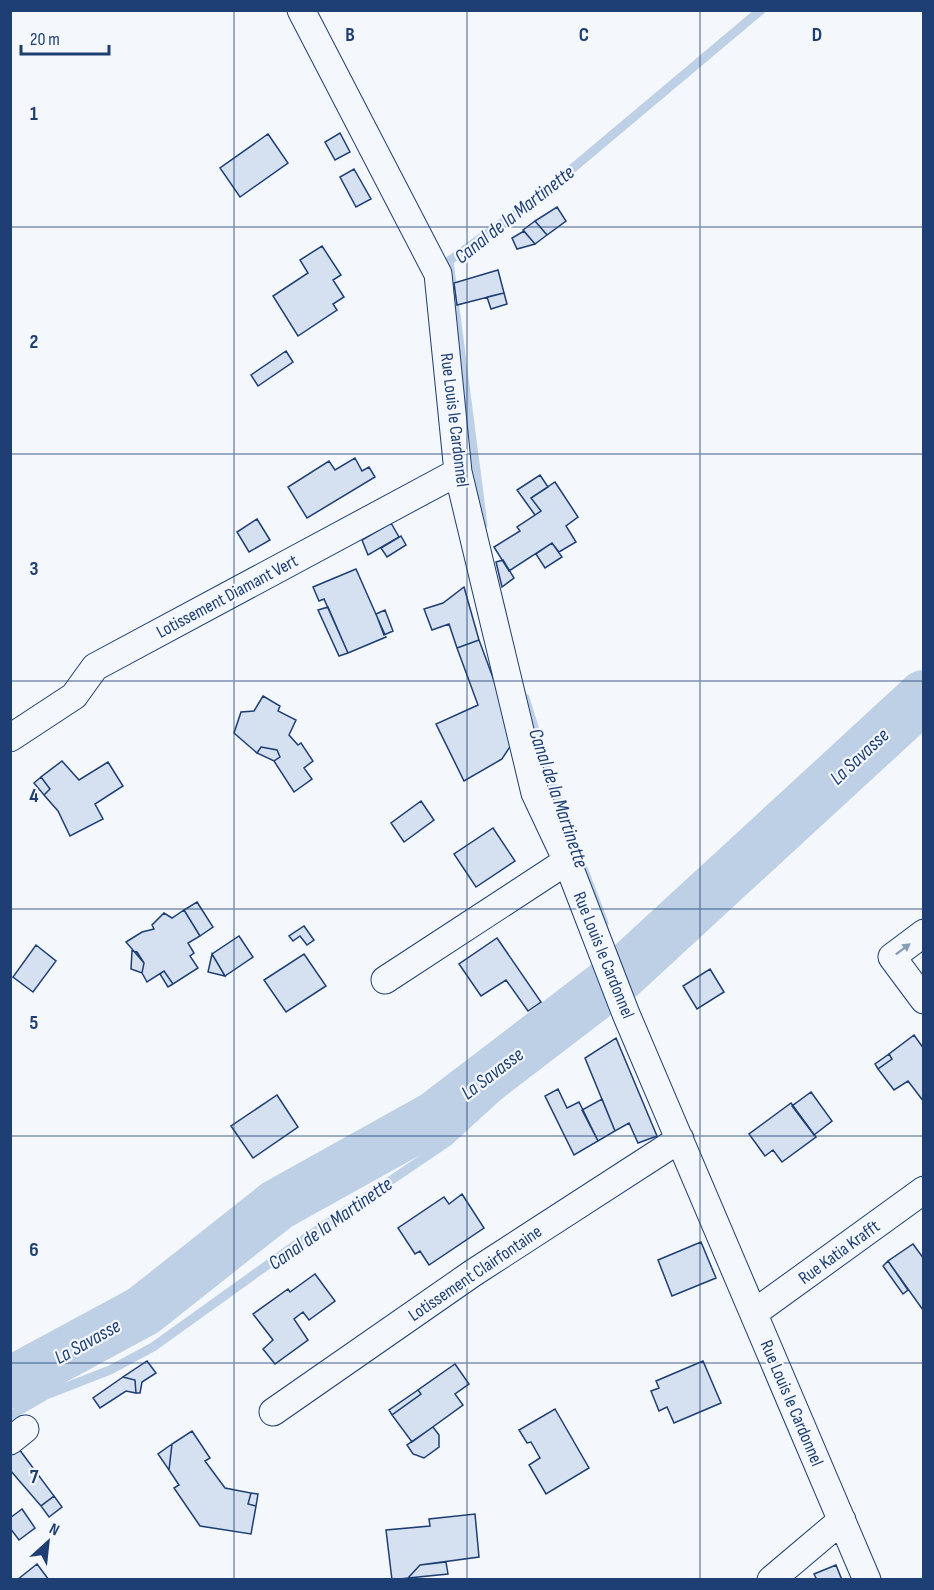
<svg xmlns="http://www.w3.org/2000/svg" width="934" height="1590" font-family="'Sofia Sans Condensed',sans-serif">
  <rect width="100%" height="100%" fill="#f4f7fb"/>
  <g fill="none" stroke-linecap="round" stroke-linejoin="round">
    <!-- stream -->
    <path stroke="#bed0e5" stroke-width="9" d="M483 525 449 261 542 194 761 10
      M525 698 554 792 604 923
      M10 1416 46 1395 110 1370 153 1347 291 1248 449 1141 613 991"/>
    <!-- river -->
    <path stroke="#bed0e5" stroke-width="52" d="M10 1383 143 1311 277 1205 435 1117 622 974 924 696"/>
  </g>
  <!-- building -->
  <path fill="#d5e0f0" stroke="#1d3f73" stroke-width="1.5" d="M340 133 350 152 335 160 325 142Z
    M268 134 288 163 240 197 220 168Z
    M354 169 371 199 356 207 340 177Z
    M557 207 566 221 547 235 535 221Z
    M535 221 547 235 535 244 523 230Z
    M524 231 535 244 517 249 512 238Z
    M322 246 341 275 333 280 344 297 333 304 337 310 298 336 273 296 308 273 300 260Z
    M498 270 504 293 457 305 454 283Z
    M504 293 507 304 491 309 487 297Z
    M286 351 293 362 258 386 251 375Z
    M355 458 362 471 369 467 375 477 307 518 288 487 329 461 335 470Z
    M540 475 548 487 531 498 541 511 535 515 517 490Z
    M555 482 578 517 566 526 576 542 559 552 552 543 509 571 494 547 520 531 517 527 541 511 531 498Z
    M257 519 270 540 249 552 237 532Z
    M391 523 399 537 368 555 362 540Z
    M401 536 406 545 387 557 381 548Z
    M552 543 562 557 545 568 536 554Z
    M503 560 514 578 502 587 496 562Z
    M356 569 386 637 348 653 324 599 319 601 313 587Z
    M464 587 479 640 457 648 449 624 432 630 424 609 443 603Z
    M328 607 348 653 339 656 318 610Z
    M385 610 393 631 384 635 376 614Z
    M479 640 499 694 511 745 502 759 464 781 436 724 478 705 457 648Z
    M263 696 280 706 278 711 296 720 289 735 298 745 301 743 313 761 304 768 312 779 294 792 274 761 280 757 277 750 261 747 257 753 234 733 241 712 254 711Z
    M261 747 277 750 280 757 274 761 257 753Z
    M62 761 79 780 108 762 123 786 95 804 103 819 70 836 58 811 44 795 50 789 41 777Z
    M41 777 50 789 44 795 34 783Z
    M421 801 434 820 404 842 391 823Z
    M493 828 515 861 476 887 454 854Z
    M197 902 213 927 200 936 184 910Z
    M184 910 200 936 188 943 194 953 190 956 198 968 173 984 164 971 147 982 142 973 144 963 126 942 142 932 154 929 152 925 164 913 172 918Z
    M304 926 314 940 307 945 300 936 293 941 289 936Z
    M239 936 253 957 225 976 212 954Z
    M497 938 541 1002 528 1011 506 980 481 996 459 964Z
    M36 945 56 961 33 992 13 977Z
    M132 951 137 952 144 963 142 973 131 969Z
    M212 954 225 976 208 972Z
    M304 954 326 986 286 1012 264 980Z
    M710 969 724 992 697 1009 683 986Z
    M164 971 173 984 168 987 160 974Z
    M914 1035 924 1049V1102L908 1081 894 1090 878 1069 892 1059 889 1054Z
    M616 1038 657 1136 638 1143 629 1123 615 1131 585 1058Z
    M889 1054 892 1059 878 1069 875 1064Z
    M558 1089 567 1108 579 1102 598 1141 574 1155 545 1096Z
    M811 1092 832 1121 814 1135 792 1106Z
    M277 1095 298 1127 253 1158 231 1126Z
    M602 1099 615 1131 598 1141 582 1110Z
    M791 1103 816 1137 782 1162 773 1150 765 1156 749 1134Z
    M462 1194 484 1228 429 1265 420 1251 415 1254 398 1228 444 1197 449 1204Z
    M701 1242 716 1278 672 1296 658 1260Z
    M913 1244 924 1259 923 1310 888 1261Z
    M888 1261 908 1290 903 1294 883 1266Z
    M315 1274 335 1301 309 1320 303 1312 294 1319 308 1340 275 1364 263 1349 273 1340 253 1314 288 1289 290 1292Z
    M147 1361 156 1373 142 1382 140 1393H136L135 1380 123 1377Z
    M703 1361 721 1403 674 1423 667 1407 659 1411 651 1391 659 1388 656 1381Z
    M455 1364 469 1384 455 1394 463 1405 412 1442 392 1415 421 1394 418 1390Z
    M123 1377 135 1380 136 1393 126 1391 100 1408 93 1398Z
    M418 1390 421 1394 392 1415 389 1410Z
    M555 1409 589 1468 546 1494 529 1465 540 1458 531 1442 527 1443 519 1430Z
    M433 1427 439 1435V1447L424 1458 413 1454 407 1445Z
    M192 1431 210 1458 205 1461 225 1488 251 1493 248 1504 256 1506 251 1534 200 1526 174 1488 179 1485 169 1470 172 1444Z
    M172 1444 169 1470 158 1454Z
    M19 1449 54 1496 41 1506 10 1470V1455Z
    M251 1493 258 1494 256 1506 248 1504Z
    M54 1496 62 1507 49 1517 41 1506Z
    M22 1509 35 1528 19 1540 10 1528V1518Z
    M475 1514 479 1557 420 1565 408 1578 392 1580 386 1530 430 1526 429 1519Z
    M446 1562 448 1574 408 1578 420 1565Z
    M37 1564 49 1580H17Z
    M836 1565 842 1580H817L814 1574Z"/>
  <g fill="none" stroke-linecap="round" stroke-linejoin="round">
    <defs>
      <path id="minor" d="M301 10 438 274 458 472 535 793 567 861 626 1014 867 1580
        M10 738 74 696 95 667 458 472
        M924 933 892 957 924 1000
        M385 980 567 861
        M754 1313 924 1190
        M273 1412 473 1273 680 1139
        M10 1441 25 1429
        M771 1580 842 1520"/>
    </defs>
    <!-- minor casing -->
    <use href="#minor" stroke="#1d3f73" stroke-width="29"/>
    <!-- minor -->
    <use href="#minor" stroke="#f4f7fb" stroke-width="27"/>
  </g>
  <!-- one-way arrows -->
  <defs><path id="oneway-solid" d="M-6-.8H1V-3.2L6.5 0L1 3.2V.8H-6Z" transform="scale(1.5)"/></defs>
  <use fill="#889bb7" href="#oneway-solid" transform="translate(903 949) rotate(-37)"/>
  <!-- grid -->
  <path fill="none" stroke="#1d3f73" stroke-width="1.5" stroke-opacity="0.55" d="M234 10V1580M467 10V1580M700 10V1580M10 227H924M10 454H924M10 681H924M10 909H924M10 1136H924M10 1363H924"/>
  <g text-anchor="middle" stroke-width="4.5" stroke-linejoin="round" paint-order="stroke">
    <!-- street labels -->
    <g font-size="18" fill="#1d3f73" stroke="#f4f7fb">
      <text transform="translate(455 420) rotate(83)" y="6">Rue Louis le Cardonnel</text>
      <text transform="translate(227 596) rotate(-28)" y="6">Lotissement Diamant Vert</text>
      <text transform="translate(604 955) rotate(68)" y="6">Rue Louis le Cardonnel</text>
      <text transform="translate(839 1252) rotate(-36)" y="6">Rue Katia Krafft</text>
      <text transform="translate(475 1273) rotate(-34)" y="6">Lotissement Clairfontaine</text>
      <text transform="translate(792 1403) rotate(67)" y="6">Rue Louis le Cardonnel</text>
    </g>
    <!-- water labels -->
    <g font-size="20" font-style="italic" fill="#1d3f73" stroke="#f4f7fb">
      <text transform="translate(514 214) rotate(-38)" y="7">Canal de la Martinette</text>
      <text transform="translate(859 756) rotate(-43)" y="7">La Savasse</text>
      <text transform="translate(559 798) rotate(71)" y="7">Canal de la Martinette</text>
      <text transform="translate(492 1073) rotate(-37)" y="7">La Savasse</text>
      <text transform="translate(330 1223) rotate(-35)" y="7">Canal de la Martinette</text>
      <text transform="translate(87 1341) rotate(-29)" y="7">La Savasse</text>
    </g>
  </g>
  <g font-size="20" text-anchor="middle" font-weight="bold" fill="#1d3f73" stroke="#f4f7fb" stroke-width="4.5" stroke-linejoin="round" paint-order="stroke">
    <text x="350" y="41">B</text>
    <text x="584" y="41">C</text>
    <text x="817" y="41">D</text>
    <text x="34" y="120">1</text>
    <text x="34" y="348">2</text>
    <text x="34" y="575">3</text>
    <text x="34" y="802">4</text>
    <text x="34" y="1029">5</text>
    <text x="34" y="1256">6</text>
    <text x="34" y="1483">7</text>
  </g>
  <!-- border -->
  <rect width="934" height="1590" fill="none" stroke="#1d3f73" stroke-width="24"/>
  <!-- north arrow -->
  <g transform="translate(48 1542) rotate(27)" stroke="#f4f7fb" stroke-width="4.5" paint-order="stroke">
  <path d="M0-4.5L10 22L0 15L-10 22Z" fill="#1d3f73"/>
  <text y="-9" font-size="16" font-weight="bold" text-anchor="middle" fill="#1d3f73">N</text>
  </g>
  <!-- scale -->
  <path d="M21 45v9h88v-9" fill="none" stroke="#1d3f73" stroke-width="3"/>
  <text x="30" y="45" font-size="18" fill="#1d3f73" stroke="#f4f7fb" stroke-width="4.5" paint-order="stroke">20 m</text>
</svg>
